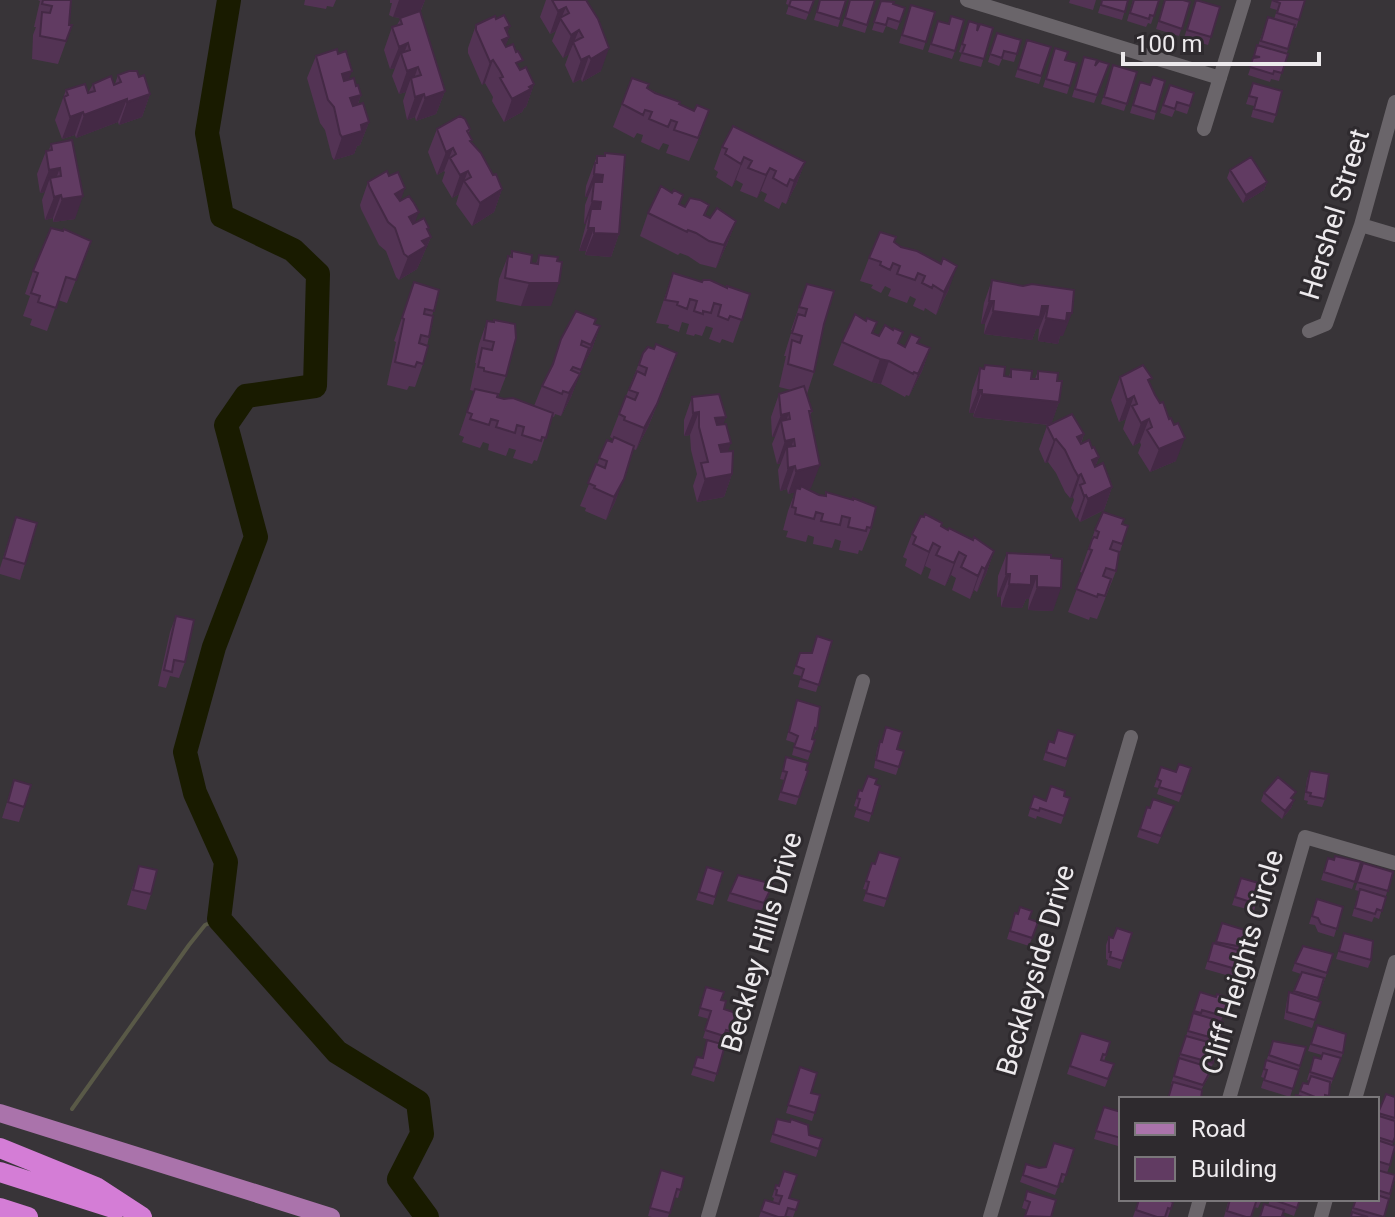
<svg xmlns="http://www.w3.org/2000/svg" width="1395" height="1217" font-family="Roboto,sans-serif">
  <rect width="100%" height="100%" fill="#383438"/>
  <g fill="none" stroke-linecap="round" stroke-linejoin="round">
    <!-- stream -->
    <path stroke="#595947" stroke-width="4" d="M72 1109 189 945 205 925 219 919"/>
    <!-- river -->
    <path stroke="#191b00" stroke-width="24" d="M229 0 207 133 222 216 293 250 318 274 315 386 246 396 226 425 256 537 214 647 185 752 195 793 226 862 219 919 337 1052 418 1102 422 1134 399 1179 427 1217"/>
    <!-- minor -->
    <path stroke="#6a656a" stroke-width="14" d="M967 0 1220 78
      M1204 129 1244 0
      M1361 225 1395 235
      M1309 331 1326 324 1361 225 1395 102
      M1229 1099 1305 837 1395 863
      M1355 1099 1395 962
      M708 1217 863 681
      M990 1217 1131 737
      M1195 1217 1200 1199
      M1321 1217 1326 1199"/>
    <!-- major -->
    <path stroke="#aa73ab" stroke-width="18" d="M0 1113 331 1217"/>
    <!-- highway -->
    <path stroke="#d47dd6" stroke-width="20" d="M0 1148 96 1187 142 1217
      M0 1172 116 1209
      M0 1208 28 1217"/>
  </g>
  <!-- wall -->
  <path fill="#533354" d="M38 0H71L69 25H72L58 64 32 59 33 35 36 27H34L40 1Z
    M305 0H336L333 7 327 6 326 9 304 5Z
    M390 0H425L420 13 445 91 436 114 416 121 415 117 407 120 403 101 406 92 399 94 392 76 395 68 390 69 384 50 392 27 397 25 401 18 393 17 389 15 392 3H390Z
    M546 0H586L601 71 582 82 581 79 573 83 565 65 569 54 563 58 552 41 556 31 550 34 540 17Z
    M787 0H814L806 20 786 14 789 5 786 4Z
    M820 0H846L838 27 814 20Z
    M850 0H875L865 33 842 26Z
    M1070 0H1096L1093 10 1069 3Z
    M1102 0H1128L1122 20 1098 13Z
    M1133 0H1159L1151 24 1148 23 1146 27 1127 21Z
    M1165 0 1190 2 1179 36 1156 29Z
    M1196 0 1220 7 1208 45 1184 38Z
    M1272 0H1305L1296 28H1294L1279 81 1271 79 1270 82 1248 75 1268 17 1274 19 1277 10 1270 8Z
    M881 1 905 8 897 30 886 26 883 33 872 30Z
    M911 5 935 12 923 50 899 43Z
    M951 16 955 51 952 59 928 52 938 21 948 24Z
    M496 19 510 26 507 33 509 37 505 46 519 70 534 84 526 107 524 108 522 112 504 122 492 101 493 97 485 83 482 85 468 53V48L476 25Z
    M969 21 977 31 993 28 981 67 959 61 962 53 959 52Z
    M997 33 1021 40 1014 62 1002 59 999 66 988 62Z
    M1027 40 1051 47 1039 84 1015 77Z
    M1055 48 1065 60 1077 63 1067 94 1043 87Z
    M316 56 356 86 361 95 358 104 369 122 360 145 357 146 354 154 334 160 332 157 325 130 320 123 307 78Z
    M1084 57 1095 66 1109 64 1094 103 1072 97Z
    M1113 65 1137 72 1124 111 1101 104Z
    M118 75 139 77 150 94 142 117 119 125 118 122 76 138 75 135 62 139 55 120 66 90 88 93 93 84H115Z
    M1253 83 1276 115 1273 123 1251 117 1254 106 1246 104Z
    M1150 85 1156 112 1154 120 1130 113 1137 90Z
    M1170 85 1194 93 1187 114 1175 110 1172 117 1160 113Z
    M647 88 679 104 701 133 689 161 666 153 669 145 663 143 659 150 641 142 643 135 637 133 634 138 613 127 622 104Z
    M437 129H470L469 133 471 142 502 189 494 212 472 226 456 204 459 194 452 198 442 181 445 172 444 171 437 175 428 152Z
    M51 144 75 219 53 222V218L45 220 42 200 45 192 40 193 37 174 46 151 49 150Z
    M722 147 805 162 796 185 786 204 782 202 779 209 764 201 767 194 761 191 757 198 740 191 743 184 736 180 732 187 716 177 718 172 714 169Z
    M605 153 619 234 611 257 585 255 586 251H579L586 224H584L585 205 588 197H585L586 186 597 156H604Z
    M1230 170 1267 182 1264 190 1243 203 1227 178Z
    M368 182 401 200 414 223 428 231 431 237 417 269 399 280 396 277 386 251 379 245 361 209 360 205Z
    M680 205 685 207 709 205 705 216 710 218 736 221 727 244 716 268 700 264 688 256 680 253 678 255 640 236 648 213Z
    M91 241 67 303 58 300 47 331 30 325 32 319 23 316 30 296 25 294 33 271Z
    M894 242 949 289 936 315 925 308 924 311 913 306 916 299 910 296 907 303 888 296 891 289 885 286 881 293 871 288 873 285 860 281 869 258Z
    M512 251 531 263 536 264 539 255 551 306H521L496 301 499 279 508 256H510Z
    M673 273 702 282 750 294 733 343 722 339 720 343 709 339 713 328 706 326 702 336 695 334 694 336 686 334 689 324 682 322 679 332 668 328 669 325 656 323Z
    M992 280 1023 286 1032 284 1063 336H1060L1058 344 1038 341 1039 329H1036L1032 340 984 334 985 324H981L984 303Z
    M414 282 439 290 432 316 429 337 423 364 415 387 409 386 407 390 387 385 396 342 394 341Z
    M807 284 824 324 814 372 807 394 812 411 810 416 811 488 807 489 871 528 862 551 859 550 858 554 839 550 841 541 835 539 832 548 813 544 814 537 808 535 806 542 786 537 788 531 783 530 788 511 795 492 788 494 787 489 780 491 778 470 781 463 777 464 772 444 775 437H772L771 417 779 394 791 390 779 387 786 356H784L792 330H791Z
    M487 321 506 376 498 397 534 406 542 386 550 371 561 339 594 324 600 326 592 349 582 367 571 397 561 416 555 414 554 417 552 416 537 461 534 460 532 464 513 458 516 450 509 448 506 456 488 450 489 444 483 442 480 448 462 442 464 437 459 435 474 391 470 390 476 363H475L479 344Z
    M866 321 877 322 873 333 905 347 918 343 930 348 922 371 909 396 906 395 905 397 881 384 872 382 833 365 842 342Z
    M654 349 669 376 648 427 636 450 633 449 615 502 606 520 585 511 586 508 580 506 607 440 612 442 613 439 610 437 643 353Z
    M985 365 1004 376 1009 377 1011 369 1031 379H1035L1038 371 1057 381 1059 402 1051 424 1084 434 1081 444 1092 448 1099 457 1095 467 1112 487 1104 510 1080 522 1078 518H1076L1071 508 1074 500 1073 497 1070 498 1065 492 1056 473 1048 462 1045 463 1039 449 1047 426 1049 425 973 417 974 413H969L972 391 980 368H984Z
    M1120 377 1150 384 1176 461 1150 472 1138 453 1141 445 1140 442 1133 446 1123 429 1126 419 1119 422 1111 400Z
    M692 397 723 424 732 474 724 497 697 502 693 486 697 474 691 450 690 435 684 436V420Z
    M16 517 25 564 20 580 0 574V568Z
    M1122 524 1128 526 1119 555 1116 571 1097 619 1090 617 1089 620 1068 612 1083 573 1080 572 1095 530Z
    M941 526 994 551 986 574 977 592 974 590 970 599 952 590 956 578 951 575 945 586 928 578 931 569 925 566 921 575 905 566 907 559 903 557 912 534Z
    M1007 553 1051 555 1053 611 1028 610 1029 599H1026L1022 608 1001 607V597H997L998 576Z
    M176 616 185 662 179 678 170 676 166 688 158 686 170 632Z
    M832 641 816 692 798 687 801 676 793 674 800 653H812Z
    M797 700 817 729 812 739 815 740 808 760 792 755 795 743 786 740Z
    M1075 735 1065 767 1043 760 1049 741 1054 742Z
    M880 741 904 751 896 775 874 768 877 749Z
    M786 757 808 771 796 805 778 800 784 780 780 779Z
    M1161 767 1182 794 1179 802 1157 794 1159 788 1154 787Z
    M1310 771 1325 799 1322 807 1307 804 1308 801 1304 800 1307 779Z
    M14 780 24 807 19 822 2 818Z
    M875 784 880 786 869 822 854 817 857 807 854 806 859 790 862 791Z
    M1264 793 1294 800 1291 808 1282 819 1261 801Z
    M1034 796 1046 801 1064 796 1070 798 1061 824 1037 816 1036 819 1028 816Z
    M1174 806 1158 844 1137 837 1147 807Z
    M900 858 884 907 863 901 867 890 863 889 872 863 875 864Z
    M1328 858 1361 862 1352 889 1321 880Z
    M1363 863 1393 872 1379 919 1374 917 1372 922 1352 916 1359 891 1355 890Z
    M139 866 151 894 146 910 127 905Z
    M707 867 723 872 713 905 696 900Z
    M1241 878 1262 884 1254 911 1232 905Z
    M770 892 761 911 727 901 730 893Z
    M1317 899 1343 907 1334 937 1318 932 1315 925 1309 924Z
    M1015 913 1038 922 1029 946 1007 939Z
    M1222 923 1248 931 1241 951 1245 952 1233 977 1205 969 1213 943 1215 944Z
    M1132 933 1120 969 1107 965 1108 960 1106 959V945L1109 937 1113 938Z
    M1344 933 1371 960 1368 968 1336 959Z
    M1295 963 1327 973 1317 1001 1321 1002 1312 1028 1284 1019 1287 1000 1289 992 1293 993 1301 974 1292 971Z
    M706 987 721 1000 724 1009 736 1013 727 1039 724 1038 721 1044 703 1038 709 1019 698 1016Z
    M1200 992 1216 997 1229 998 1221 1021 1220 1040 1217 1047H1215L1213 1063 1209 1076 1201 1090 1171 1084Z
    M1317 1025 1343 1053 1330 1087 1328 1099H1294L1298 1096 1303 1083 1308 1084 1310 1081 1307 1080 1314 1057 1320 1059 1322 1055 1308 1051Z
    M1081 1033 1106 1055 1104 1061 1114 1064 1105 1087 1067 1074Z
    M707 1040 725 1045 714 1082 691 1075 697 1057 702 1058Z
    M1273 1041 1306 1047 1290 1097 1261 1088 1264 1078 1261 1077Z
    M800 1067 811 1093 820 1095 812 1121 786 1113Z
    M1386 1094 1395 1097V1137L1392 1145 1395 1149 1387 1173 1377 1170V1116Z
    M1104 1107 1121 1112V1140L1118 1146 1094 1139Z
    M777 1119 809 1135 822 1139 816 1157 770 1142Z
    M1074 1149 1063 1183 1060 1182 1055 1195 1020 1182 1026 1164 1039 1168 1046 1167Z
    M661 1170 684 1177 678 1198 674 1197 668 1217H652L648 1216Z
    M1377 1170 1395 1178 1384 1217H1350L1355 1199H1377Z
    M776 1185 789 1198 799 1201 793 1217 786 1216 785 1217H759L765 1200 773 1202 774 1198 772 1197Z
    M1027 1191 1051 1217H1024L1027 1210 1022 1208Z
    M1139 1199 1173 1202 1168 1217H1133Z
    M1229 1199H1262L1258 1208 1254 1207 1251 1217H1224Z
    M1270 1199H1300L1294 1216 1283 1212 1260 1217 1268 1206Z"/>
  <!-- shaded-wall -->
  <path fill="#442945" d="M399 0H425L417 19 393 17Z
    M566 7 556 31 550 34 558 11Z
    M510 26 505 39 509 37 500 60 494 63 505 28Z
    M579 30 569 54 563 58 571 35Z
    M408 43 402 58 401 53 395 68 390 69 399 47Z
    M609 48 601 71 582 82 591 59Z
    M589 56 581 79 573 83 581 60Z
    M493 60 485 83 482 85 490 62Z
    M418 67 412 84 411 78 406 92 399 94 407 71Z
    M352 71 344 93 342 74Z
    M534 84 526 107 524 108 522 112 504 122 512 99Z
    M445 91 436 114 416 121 425 98Z
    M150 94 142 117 119 125 127 102Z
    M424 94 415 117 407 120 415 97Z
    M361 95 353 118 350 98Z
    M127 99 118 122 76 138 84 115Z
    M83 112 75 135 62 139 70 117Z
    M369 122 360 145 357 146 354 154 334 160 342 137 361 125Z
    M453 148 444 171 437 175 446 152Z
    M744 157 736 180 732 187 741 164Z
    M805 162 796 185 786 204 794 181Z
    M60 168 52 189 50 178 45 192 40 193 49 170Z
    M770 168 761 191 757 198 766 175Z
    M468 171 459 194 452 198 460 175Z
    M594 174 603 175 594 198V182L588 197H585Z
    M1267 182 1264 190 1243 203 1246 195Z
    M405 188 397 211 395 194Z
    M502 189 494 212 472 226 480 203Z
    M61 195 53 218 45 220 54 197Z
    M83 196 75 219 53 222 62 199Z
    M592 201 601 202 593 225 591 209 586 224H584Z
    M419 212 410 235 409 217Z
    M736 221 727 244 716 268 724 245Z
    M429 228 424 240 431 237 417 269 399 280 408 257Z
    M588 228H594L586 251H579Z
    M594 233 619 234 611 257 585 255Z
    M957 266 949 289 936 315 944 292Z
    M529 283H559L551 306H521Z
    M989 301H994L985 324H981Z
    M1042 306H1048L1039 329H1036L1032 340 984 334 993 311Z
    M1067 313H1072L1063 336H1060L1058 344 1038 341 1046 318Z
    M600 326 592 349 582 368 591 345Z
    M930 348 922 371 909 396 918 374Z
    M677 353 648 427 636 450 644 428Z
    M880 359 889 361 881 384 872 382Z
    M580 374 571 397 561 416 569 393Z
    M978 390H982L974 413H969Z
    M982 394 1059 402 1051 425 973 417Z
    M1134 396 1126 419 1119 422 1127 400Z
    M699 412 690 435 684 436 693 413Z
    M789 413 783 430 781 421 775 437H772L781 415Z
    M726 417 718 440 715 418Z
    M1149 419 1140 442 1133 446 1141 423Z
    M1084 434 1076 457 1077 437Z
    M1185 438 1176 461 1150 472 1159 449Z
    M794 439 788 457 787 447 781 463 777 464 785 441Z
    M1056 439 1048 462 1045 463 1054 440Z
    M731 443 723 466 719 445Z
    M1099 457 1090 480 1092 460Z
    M820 465 811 488 788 494 796 471Z
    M795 466 787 489 780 491 788 468Z
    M732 474 724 497 697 502 705 479Z
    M1081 474 1073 497 1070 498 1078 476Z
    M624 479 615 502 606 520 614 497Z
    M1112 487 1104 510 1080 522 1088 499Z
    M1086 495 1078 518H1076L1084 496Z
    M933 543 925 566 921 575 929 552Z
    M994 551 986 574 977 592 985 569Z
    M959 552 951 575 945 586 954 563Z
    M982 567 974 590 970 599 978 576Z
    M1006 574H1010L1001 597H997Z
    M1031 576H1037L1029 599H1026L1022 608 1001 607 1009 584Z
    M1037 587 1061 588 1053 611 1028 610Z
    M1294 800 1291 808 1282 819 1285 811Z"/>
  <!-- building -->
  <path fill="#613b62" stroke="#442945" stroke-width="2" d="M43 0H71L69 25H72L66 41 40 36 42 12 50 13 52 6 42 4Z
    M552 0H586L598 19 609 48 591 59 589 56 581 60 573 42 583 37 579 30 571 35 560 18 569 13 566 7 558 11Z
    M791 0H814L809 13 789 6Z
    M820 0H846L840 19 817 12Z
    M850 0H875L867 25 845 18Z
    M1102 0H1128L1125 12 1101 5Z
    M1134 0H1159L1154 16 1150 15 1149 19 1130 13Z
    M1165 0H1183L1190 2 1182 29 1159 21Z
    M1196 0 1220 7 1211 37 1187 30Z
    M1272 0H1305L1299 20 1277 13 1280 3Z
    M881 1 894 2 893 4 905 8 900 22 888 18 886 25 874 22Z
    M911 5 935 12 926 42 902 35Z
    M420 11 445 91 425 98 424 94 415 97 411 78 421 75 418 67 407 71 401 53 410 50 408 43 399 47 392 27 402 24 400 18Z
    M504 15 510 26 505 28 509 37 502 40 506 47 513 44 516 52 518 51 523 60 516 63 520 70 526 67 534 84 529 87 531 89 512 99 500 78 503 77 500 71 493 60 490 62 476 30V25L495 16 496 19Z
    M951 16 964 20 955 51 931 44 938 21 949 24Z
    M1268 17 1295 25 1288 49 1261 41Z
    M969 21 978 24 977 31 980 24 993 28 984 59 962 53 965 45 962 44Z
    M997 33 1021 40 1017 54 1004 51 1002 58 990 54Z
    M1027 40 1051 47 1041 76 1018 69Z
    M1257 45 1288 54 1282 73 1274 71 1273 74 1250 67 1253 58 1260 57 1254 56Z
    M1055 48 1068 52 1065 60 1077 63 1070 86 1046 79Z
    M337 49 338 54 346 51 352 71 342 74 344 81 354 78 356 86 358 85 361 95 350 98 353 106 363 103 369 122 361 125 362 131 342 137 340 134 334 107 328 100 316 56Z
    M1084 57 1097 60 1095 66 1099 61 1109 64 1097 95 1075 89Z
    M1113 65 1137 72 1127 104 1104 97Z
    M129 71H137L139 77 144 75 150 94 127 102V99L84 115 83 112 70 117 64 97 68 95 66 90 85 84 88 93 95 91 93 84 111 76 114 85 121 82 118 75Z
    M1153 77 1165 81 1156 112 1133 105 1140 82 1150 85Z
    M632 78 649 84 647 88 655 93 680 102 679 104 694 111 697 105 709 110 698 138 674 130 677 122 671 120 668 127 649 119 652 112 645 110 643 115 622 104Z
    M1253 83 1282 91 1276 115 1254 109 1257 98 1249 96Z
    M1170 85 1194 93 1190 106 1177 102 1175 109 1163 105Z
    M460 116 465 119 470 129 467 131 472 140 470 141 481 153 493 175 496 174 502 189 480 203 464 181 471 177 468 171 460 175 450 158 456 154 453 148 446 152 437 129Z
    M733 126 805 162 794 181 790 179 787 186 773 178 776 171 770 168 766 175 748 168 752 161 744 157 741 164 725 154 727 149 722 147Z
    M72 140 83 196 62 199 61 195 54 197 50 178 61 176 60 168 49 170 46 151 52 150 51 144Z
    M605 153 625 155 619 234 594 233V228H588L591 209H600L601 202 592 201 594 182H602L603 175 594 174 595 163H597V156H605Z
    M1251 157 1267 182 1246 195 1230 170Z
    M387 171 389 176 398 172 405 188 395 194 400 201 409 196 414 203 419 212 409 217 413 224 424 218 429 228 427 229 431 237 422 241 426 246 408 257 404 254 395 228 388 222 369 186 368 182Z
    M661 186 672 193 674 190 683 195 679 204 685 207 690 198 700 200 709 205 704 215 710 218 717 208 736 221 724 245 709 241 696 233 688 230 687 232 648 213Z
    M51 228 63 231 64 229 91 241 76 280 66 277 56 308 38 302 40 296 31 293 38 273 33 271Z
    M880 232 896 237 894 242 901 247 917 251 941 264 943 258 957 266 944 292 933 285 932 288 922 283 925 276 918 273 915 280 897 274 900 266 893 263 890 270 880 265 881 262 869 258Z
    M512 251 532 255 531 263 538 264 539 255 558 257 557 261 562 262 559 283H529L505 278 508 256 512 257Z
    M673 273 702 282 703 280H710L727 288V286L750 294 742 320 730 316 728 320 718 316 721 305 714 303 711 313 703 311V314L694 311 697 301 690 299 687 309 677 305 678 302 665 300Z
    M992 280 1023 286 1032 284 1074 290 1072 313H1067L1066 321 1046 318 1048 306H1042L1040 317 993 311 994 301H989Z
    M414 282 439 290 434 311 425 309 424 314 433 316 429 337 421 335 419 343 428 346 423 364 417 362 415 367 395 362 404 319 402 318Z
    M807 284 834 291 824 324 814 372 788 364 792 340 800 343 802 336 792 333 798 314 805 316 807 309 799 307Z
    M576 311 596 319 594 324 600 326 591 345 582 341 581 345 589 348 581 370 573 367 571 370 580 374 569 393 563 391 562 394 542 386 553 364 561 339Z
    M855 314 866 321 867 318 877 322 872 333 879 336 885 325 893 330 894 328 903 332 898 343 905 347 911 334 920 338 917 343 930 348 918 374 914 372 913 374 889 361 880 359 842 342Z
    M494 320 515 324 516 338 506 376 484 371V368L478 367 482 348 492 350 494 342 484 340 487 321 494 322Z
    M656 344 677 353 657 404 644 428 624 420 625 417 619 414 626 396 635 400 638 393 629 390 637 371 645 375 647 368 639 365 643 353 648 347 654 349Z
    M985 365 1005 367 1004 376 1011 377V369L1032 371 1031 379H1038V371L1058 373 1057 381H1062L1059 402 982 394V390H978L980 368 984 369Z
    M1143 365 1152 378 1148 380 1155 395 1160 403 1163 402 1169 419 1171 418 1174 425 1178 423 1185 438 1159 449 1147 430 1152 427 1149 419 1141 423 1132 406 1137 404 1134 396 1127 400 1120 377Z
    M804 386 812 411H809L820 465 796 471 795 466 788 468 787 447 795 446 794 439 785 441 781 421 790 419 789 413 781 415 779 394Z
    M475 389 498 394 497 397 504 399 513 398 553 413 546 438 542 437 541 441 522 435 524 427 517 425 515 433 496 427 498 421 491 419 489 425 470 419 472 414 467 412Z
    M719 394 726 417 715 418 717 425 726 424 731 443 719 445 721 452 733 451 732 474 705 479 701 463 708 462 706 454 699 427V412L693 413 692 397Z
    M1072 414 1084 434 1077 437 1081 444 1089 440 1092 448 1094 447 1099 457 1092 460 1095 467 1103 463 1112 487 1088 499 1086 495 1084 496 1080 485 1085 483 1081 474 1078 476 1074 469 1065 450 1056 439 1054 440 1047 426Z
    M614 437 634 446 624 479 614 497 594 488 595 486 588 483 596 464 605 468 607 461 599 458 607 440 612 442Z
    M801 486 819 495 826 496V492L853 500V498L876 507 871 528 867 527 866 531 848 527 850 518 842 516 840 525 821 521 823 514 816 512 814 519 795 514 796 508 792 507 796 488 800 489Z
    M1103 512 1124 519 1122 524 1128 526 1122 544 1113 541 1110 549 1119 552 1116 571 1106 568 1103 576 1111 579 1105 596 1098 594 1097 597 1076 589 1092 550 1089 549 1092 540 1094 537 1097 538 1099 532 1095 530Z
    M925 514 942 523 941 526 948 530 949 528 973 540 974 537 994 551 985 569 982 567 978 576 961 567 966 556 959 552 954 563 936 555 940 547 933 543 929 552 913 544 916 537 912 534 921 516 924 517Z
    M16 517 37 523 25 564 4 558Z
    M1007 553 1051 555V558L1062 559 1061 588 1037 587V576H1031V585L1009 584 1010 574H1006Z
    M176 616 194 620 185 662 174 660 172 672 164 670Z
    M817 636 832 641 819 685 801 679 804 669 796 666 800 653H812Z
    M797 700 820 707 817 729 815 728 812 739 815 740 811 752 794 747 798 736 789 732Z
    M886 727 902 732 897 749 904 751 899 767 876 760 880 741 882 742Z
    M1058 730 1075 735 1067 759 1046 752 1049 741 1054 743Z
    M786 757 808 763 806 770 808 771 799 797 781 792 787 772 783 771Z
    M1179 764 1191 768 1182 794 1159 787 1161 781 1157 779 1161 767 1176 772Z
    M1310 771 1329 774 1325 799 1310 796 1311 793 1306 792Z
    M868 776 877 779 875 784 880 786 872 814 857 809 860 799 857 798 859 790 862 791Z
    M1278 777 1296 792 1291 798 1294 800 1285 811 1264 793Z
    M14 780 31 785 24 807 8 802Z
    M1051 786 1065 791 1064 796 1070 798 1064 816 1040 808 1039 811 1030 808 1034 796 1046 801Z
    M1153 799 1174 806 1161 836 1140 829 1147 807 1150 808Z
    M879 852 900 858 887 899 866 893 869 882 866 881 872 863 875 864Z
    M1335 856 1361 862 1355 882 1324 872 1328 858 1334 860Z
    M1363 863 1393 872 1388 891 1357 882Z
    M139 866 157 870 151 894 133 890Z
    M707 867 723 872 715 897 699 892Z
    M738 875 773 884 764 903 730 893Z
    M1241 878 1262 884 1257 904 1235 897Z
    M1360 889 1386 897 1382 911 1377 909 1375 914 1355 908Z
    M1317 899 1343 907 1337 929 1321 924 1318 918 1312 916Z
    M1020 907 1032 911 1029 919 1038 922 1032 938 1010 931 1015 913 1018 914Z
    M1222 923 1248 931 1243 947 1216 942Z
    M1117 928 1132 933 1123 961 1110 957 1111 952H1109V937L1113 938Z
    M1344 933 1373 941 1371 960 1339 951Z
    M1213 943 1245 952 1236 969 1208 961Z
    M1303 946 1333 954 1327 973 1295 963Z
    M1302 972 1324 978 1318 998 1294 991Z
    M706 987 724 992 721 1000 726 1001 724 1009 736 1013 730 1031 726 1030 724 1036 705 1030 711 1011 700 1008Z
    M1200 992 1216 997 1217 994 1229 998 1223 1016 1202 1010 1201 1013 1194 1011Z
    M1289 992 1321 1002 1315 1020 1287 1012Z
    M1193 1013 1223 1022 1220 1040 1188 1031Z
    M1317 1025 1346 1034 1343 1053 1311 1044Z
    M1081 1033 1110 1042 1106 1055 1103 1054 1101 1060 1114 1064 1108 1079 1070 1066Z
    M1186 1036 1215 1044 1213 1063 1180 1054Z
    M707 1040 725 1045 717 1074 694 1067 697 1057 703 1058Z
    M1273 1041 1306 1047 1300 1066 1269 1055Z
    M1323 1053 1341 1058 1333 1079 1310 1072 1314 1057 1321 1059Z
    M1179 1058 1212 1068 1203 1085 1174 1076Z
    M1266 1060 1299 1070 1293 1089 1264 1080 1267 1070 1264 1069Z
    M800 1067 817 1073 811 1093 820 1095 815 1113 788 1105Z
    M1311 1076 1330 1082 1329 1096 1325 1095V1099H1320L1300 1091 1303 1083 1308 1084Z
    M1173 1082 1202 1090 1201 1099H1168Z
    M1386 1094 1395 1097V1118L1378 1113Z
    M1296 1095 1309 1099H1294Z
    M1104 1107 1121 1112V1138L1096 1131Z
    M1379 1116 1395 1121V1137L1393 1142 1377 1137V1119L1378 1120Z
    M777 1119 790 1122 791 1119 808 1125 809 1135 822 1139 819 1149 773 1134Z
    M1377 1140 1395 1146 1390 1165 1377 1161Z
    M1054 1143 1074 1149 1066 1175 1062 1174 1058 1187 1023 1175 1026 1164 1039 1168 1046 1167Z
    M661 1170 684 1177 681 1190 677 1189 670 1213 650 1208Z
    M1377 1170 1395 1175 1390 1194 1377 1190Z
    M784 1171 797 1175 789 1198 799 1201 796 1210 788 1208 785 1217H778L761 1211 765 1200 779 1204 782 1196 776 1195 777 1190 775 1189 776 1185 779 1186Z
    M1027 1191 1056 1200 1051 1217 1025 1216 1030 1202 1025 1200Z
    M1377 1195 1389 1199 1384 1217 1353 1208 1356 1199H1377Z
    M1139 1199H1165L1173 1202 1171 1209 1168 1208 1165 1217H1157L1136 1210Z
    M1230 1199H1257L1251 1217H1246L1227 1211Z
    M1271 1199H1300L1297 1208Z
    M1264 1204 1284 1210 1282 1216 1285 1217H1260Z
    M1352 1212 1368 1217H1351Z"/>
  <g text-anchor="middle" stroke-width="6" stroke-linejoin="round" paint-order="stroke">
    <!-- street labels -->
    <g font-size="28" fill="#edeaed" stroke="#2e2a2e">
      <text transform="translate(1334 214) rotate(-73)" y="10">Hershel Street</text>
      <text transform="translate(761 942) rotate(-74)" y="10">Beckley Hills Drive</text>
      <text transform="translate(1242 962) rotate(-74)" y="10">Cliff Heights Circle</text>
      <text transform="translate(1035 970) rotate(-74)" y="10">Beckleyside Drive</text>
    </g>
  </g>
  <!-- legend -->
  <rect x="1119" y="1097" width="260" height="104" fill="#2e2a2e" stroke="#7a777a" stroke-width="2"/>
  <rect x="1135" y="1123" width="40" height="12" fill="#aa73ab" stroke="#7a777a" stroke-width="2"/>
  <text x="1191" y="1137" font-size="24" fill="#edeaed">Road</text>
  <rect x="1135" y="1157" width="40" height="24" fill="#613b62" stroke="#7a777a" stroke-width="2"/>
  <text x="1191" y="1177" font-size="24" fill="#edeaed">Building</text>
  <!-- scale -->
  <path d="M1123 52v12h196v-12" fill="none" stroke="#edeaed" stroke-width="4"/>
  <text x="1135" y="52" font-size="24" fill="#edeaed" stroke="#2e2a2e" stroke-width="6" paint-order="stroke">100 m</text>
</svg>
